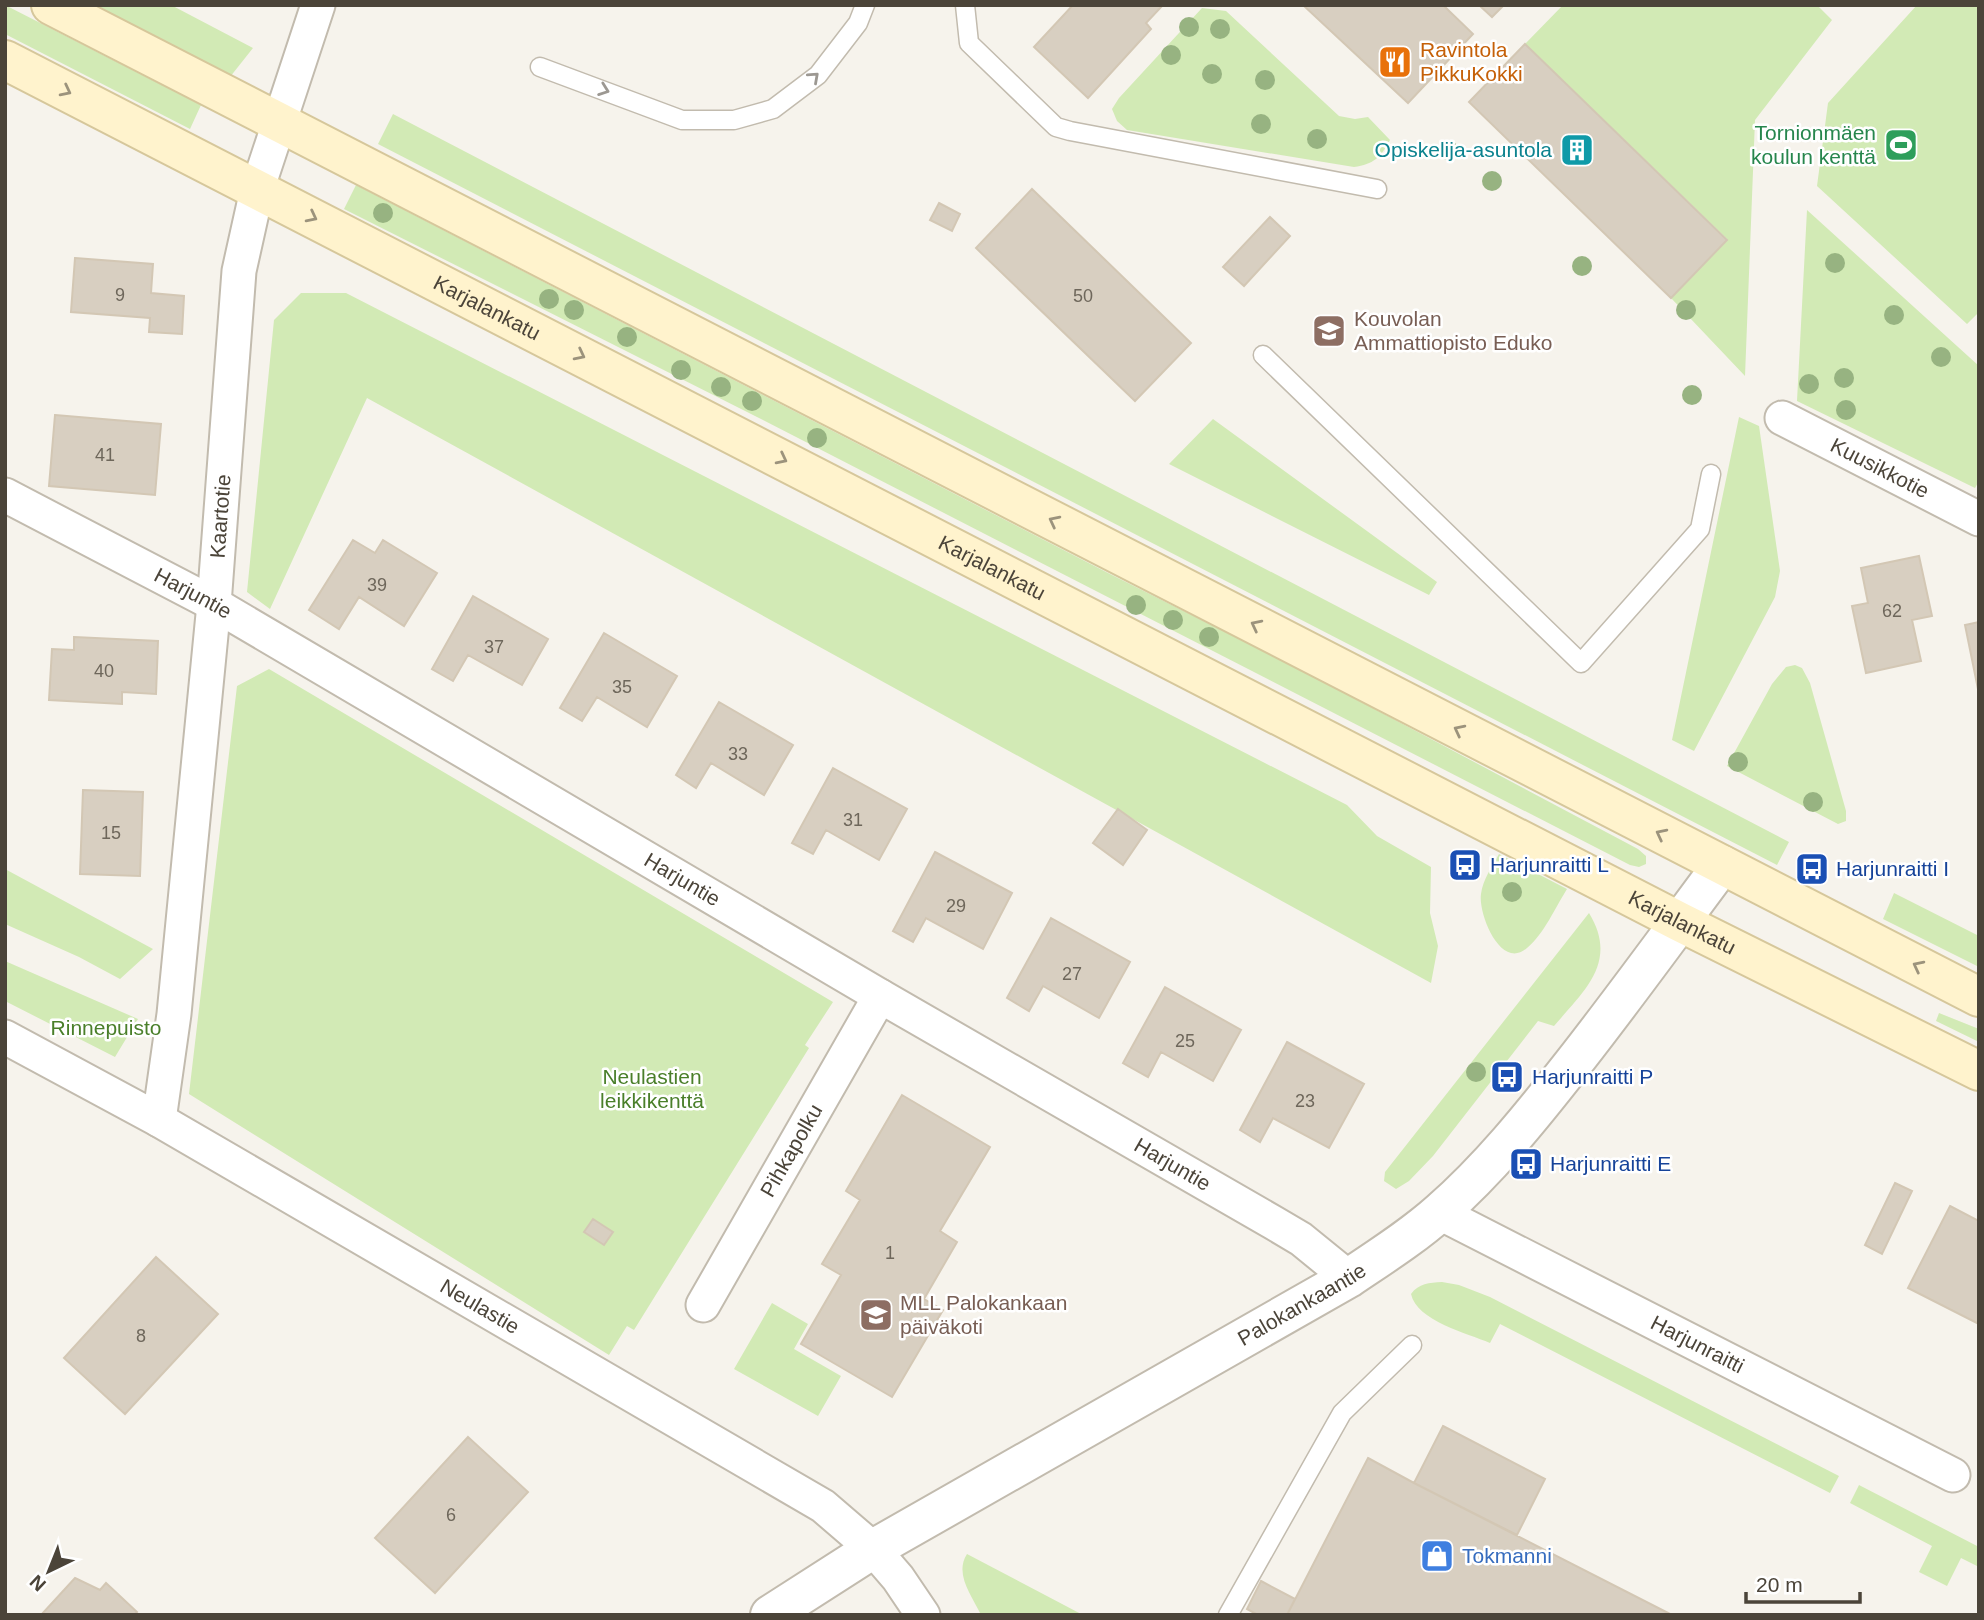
<svg xmlns="http://www.w3.org/2000/svg" width="1984" height="1620" font-family="Arial,sans-serif">
  <rect width="100%" height="100%" fill="#f6f3ec"/>
  <!-- green -->
  <path fill="#d2eab5" d="M5 5 201 105 190 129 5 34Z
    M92 5H171L253 48 230 77Z
    M1563 5H1817L1832 20 1755 120 1745 376 1671 298 1727 239 1525 44Z
    M1917 5H1979V312L1967 324 1817 186 1828 103Z
    M1202 8 1226 11 1339 116 1355 119 1368 117 1390 140C1380 158 1374 164 1354 167L1127 130 1117 121 1112 109 1119 98Z
    M393 114 1789 842 1777 865 378 144Z
    M356 185 1108 573 1303 671 1638 849 1646 856V864L1639 867 1630 865 755 416 344 209Z
    M1807 210 1979 366V481L1975 488 1797 401Z
    M301 293H346L1347 805 1377 836 1431 867 1430 913 1438 946 1431 983 367 398 270 609 247 592 274 320Z
    M1739 417 1759 426 1780 571 1775 597 1694 751 1672 740Z
    M1213 419 1437 582 1429 595 1169 464Z
    M1795 665 1802 668 1810 683 1846 811V821L1838 824 1727 766 1772 684 1786 667Z
    M269 669 833 1002 805 1045 809 1048 634 1330 627 1326 609 1355 189 1094 237 686Z
    M1499 854 1567 889C1555 908 1544 934 1527 948 1501 971 1478 914 1481 894 1483 879 1492 867 1499 854Z
    M5 869 153 949 120 979 79 957 5 924Z
    M1894 893 1979 936V967L1883 919Z
    M1589 913C1619 962 1584 991 1554 1026L1538 1021 1433 1156 1409 1181 1396 1189 1384 1181 1385 1172Z
    M5 961 138 1019 115 1057 5 1001Z
    M1939 1013 1979 1029V1042L1936 1021Z
    M1442 1282 1459 1285 1490 1297 1839 1476 1830 1493 1500 1324 1490 1343C1467 1333 1417 1321 1411 1294 1419 1283 1429 1283 1442 1282Z
    M772 1303 808 1324 794 1349 841 1376 818 1416 734 1369Z
    M1859 1485 1979 1547V1567L1961 1558 1947 1586 1919 1572 1932 1546 1850 1503Z
    M967 1554 1083 1615H981C972 1596 954 1574 967 1554Z"/>
  <!-- building -->
  <path fill="#d8cfc1" stroke="#d3c7b4" stroke-width="2" d="M1073 5H1163L1146 23 1151 29 1088 98 1034 47Z
    M1303 5H1443L1473 34 1408 103Z
    M1479 5H1504L1492 17Z
    M1525 44 1727 240 1671 298 1469 102Z
    M1032 189 1191 343 1135 401 976 248Z
    M939 203 960 214 952 231 930 220Z
    M1270 217 1290 236 1244 286 1223 267Z
    M75 258 153 264 151 293 184 296 182 334 149 332 150 318 71 312Z
    M55 415 161 424 155 495 49 486Z
    M353 540 375 553 383 540 437 573 404 626 359 597 339 629 309 610Z
    M1919 556 1932 616 1912 620 1921 661 1866 673 1852 606 1868 603 1861 568Z
    M473 596 548 639 522 685 468 655 453 681 432 669Z
    M1979 622V694L1965 625Z
    M604 633 677 676 647 727 597 697 582 721 560 708Z
    M74 637 158 641 156 694 122 692V704L49 700 52 649 74 650Z
    M719 702 793 745 764 795 711 763 696 788 676 775Z
    M833 768 907 809 879 860 826 830 813 854 792 843Z
    M83 790 143 792 140 876 80 874Z
    M1118 809 1147 830 1123 865 1093 843Z
    M935 852 1012 893 983 949 926 918 913 942 893 931Z
    M1051 918 1130 962 1099 1018 1043 986 1029 1011 1007 998Z
    M1165 987 1241 1030 1213 1081 1161 1052 1148 1077 1123 1063Z
    M1287 1042 1364 1084 1329 1148 1273 1118 1260 1142 1240 1130Z
    M902 1095 990 1147 940 1231 957 1242 924 1299 943 1310 892 1397 801 1344 841 1275 822 1264 860 1200 846 1191Z
    M1895 1183 1912 1191 1882 1254 1865 1245Z
    M1950 1206 1979 1221V1324L1908 1288Z
    M593 1219 613 1232 604 1245 584 1232Z
    M156 1257 218 1314 125 1414 64 1358Z
    M1443 1426 1545 1479 1517 1535 1414 1483Z
    M468 1437 528 1492 435 1593 375 1538Z
    M1368 1458 1414 1483 1672 1615H1287Z
    M75 1578 100 1590 106 1583 137 1612 134 1615H41Z
    M1261 1581 1295 1599 1287 1615H1258L1247 1609Z"/>
  <g fill="none" stroke-linecap="round" stroke-linejoin="round">
    <defs>
      <path id="service" d="M965 5 969 43 1056 127 1070 131 1377 189
        M540 67 682 120H734L773 109 818 75 858 23 865 5
        M1263 355 1581 663 1700 529 1711 474
        M1228 1615 1342 1413 1412 1345"/>
      <g id="minor">
        <path id="s1" d="M1782 418 1979 519"/>
        <path id="s2" d="M5 495 214 604 880 996 1274 1223 1301 1239 1349 1278"/>
        <path id="s3" d="M5 1037 159 1120 823 1506 873 1549 898 1578 923 1615"/>
        <path id="s4" d="M159 1120 174 1014 214 604 239 271 257 190 318 5"/>
        <path id="s5" d="M1440 1213 1953 1475"/>
        <path id="s6" d="M703 1305 880 996"/>
      </g>
      <g id="tertiary">
        <path id="s7" d="M770 1615 873 1549 1349 1278C1380 1257 1412 1237 1440 1212 1489 1169 1531 1117 1571 1066 1623 1000 1672 932 1722 865"/>
      </g>
      <g id="secondary">
        <path d="M51 5 1979 997"/>
        <path id="s8" d="M5 60 1680 922 1979 1071"/>
      </g>
    </defs>
    <!-- service casing -->
    <use href="#service" stroke="#c2bbae" stroke-width="21"/>
    <!-- minor casing -->
    <use href="#minor" stroke="#c2bbae" stroke-width="37"/>
    <!-- tertiary casing -->
    <use href="#tertiary" stroke="#c2bbae" stroke-width="42"/>
    <!-- secondary casing -->
    <use href="#secondary" stroke="#d6c79b" stroke-width="42"/>
    <!-- service -->
    <use href="#service" stroke="#fff" stroke-width="18"/>
    <!-- minor -->
    <use href="#minor" stroke="#fff" stroke-width="33"/>
    <!-- tertiary -->
    <use href="#tertiary" stroke="#fff" stroke-width="38"/>
    <!-- secondary -->
    <use href="#secondary" stroke="#fff3cd" stroke-width="38"/>
  </g>
  <!-- trees -->
  <g fill="#97b381">
    <circle cx="1189" cy="27" r="10"/>
    <circle cx="1220" cy="29" r="10"/>
    <circle cx="1171" cy="55" r="10"/>
    <circle cx="1212" cy="74" r="10"/>
    <circle cx="1265" cy="80" r="10"/>
    <circle cx="1261" cy="124" r="10"/>
    <circle cx="1317" cy="139" r="10"/>
    <circle cx="1448" cy="150" r="10"/>
    <circle cx="1492" cy="181" r="10"/>
    <circle cx="383" cy="213" r="10"/>
    <circle cx="1835" cy="263" r="10"/>
    <circle cx="1582" cy="266" r="10"/>
    <circle cx="549" cy="299" r="10"/>
    <circle cx="574" cy="310" r="10"/>
    <circle cx="1686" cy="310" r="10"/>
    <circle cx="1894" cy="315" r="10"/>
    <circle cx="627" cy="337" r="10"/>
    <circle cx="1941" cy="357" r="10"/>
    <circle cx="681" cy="370" r="10"/>
    <circle cx="1844" cy="378" r="10"/>
    <circle cx="1809" cy="384" r="10"/>
    <circle cx="721" cy="387" r="10"/>
    <circle cx="1692" cy="395" r="10"/>
    <circle cx="752" cy="401" r="10"/>
    <circle cx="1846" cy="410" r="10"/>
    <circle cx="817" cy="438" r="10"/>
    <circle cx="1136" cy="605" r="10"/>
    <circle cx="1173" cy="620" r="10"/>
    <circle cx="1209" cy="637" r="10"/>
    <circle cx="1738" cy="762" r="10"/>
    <circle cx="1813" cy="802" r="10"/>
    <circle cx="1512" cy="892" r="10"/>
    <circle cx="1476" cy="1072" r="10"/>
  </g>
  <!-- one-way arrows -->
  <defs><path id="oneway-chevron" d="M-2-3.5L2.5 0L-2 3.5" fill="none" stroke-width="1.6" stroke-linecap="round" stroke-linejoin="round" transform="scale(1.75)"/></defs>
  <g stroke="#9c9892">
    <use href="#oneway-chevron" transform="translate(814 77) rotate(-42)"/>
    <use href="#oneway-chevron" transform="translate(604 90) rotate(20)"/>
  </g>
  <g stroke="#9c937c">
    <use href="#oneway-chevron" transform="translate(66 91) rotate(27)"/>
    <use href="#oneway-chevron" transform="translate(312 217) rotate(27)"/>
    <use href="#oneway-chevron" transform="translate(580 355) rotate(27)"/>
    <use href="#oneway-chevron" transform="translate(782 459) rotate(27)"/>
    <use href="#oneway-chevron" transform="translate(1054 521) rotate(-153)"/>
    <use href="#oneway-chevron" transform="translate(1256 625) rotate(-153)"/>
    <use href="#oneway-chevron" transform="translate(1459 730) rotate(-153)"/>
    <use href="#oneway-chevron" transform="translate(1661 834) rotate(-153)"/>
    <use href="#oneway-chevron" transform="translate(1918 966) rotate(-153)"/>
  </g>
  <!-- icons -->
  <defs>
    <symbol id="restaurant-square" viewBox="-11 -11 22 22"><rect x="-9" y="-9" width="18" height="18" rx="4" fill="#e8710a" stroke="#fff"/><path d="M-5-6h1v4h1v-4h1v4h1v-4h1v5L-1.5 .5V6h-2V.5L-5-1ZM5-6V6H3V1.5H1.5Q1.5-4 5-6Z" fill="#fff"/></symbol>
    <symbol id="stadium-square" viewBox="-11 -11 22 22"><rect x="-9" y="-9" width="18" height="18" rx="4" fill="#2e9e5b" stroke="#fff"/><path d="M0-5a6.5 5 0 1 0 0 10a6.5 5 0 1 0 0-10ZM-3.5-1.8h7v3.6h-7Z" fill="#fff"/></symbol>
    <symbol id="building-square" viewBox="-11 -11 22 22"><rect x="-9" y="-9" width="18" height="18" rx="4" fill="#0f9aa8" stroke="#fff"/><path d="M-4-6H4V6H1V3H-1V6H-4ZM-2.5-4.3h1.7v1.8h-1.7ZM.8-4.3h1.7v1.8H.8ZM-2.5-1h1.7V.8h-1.7ZM.8-1h1.7V.8H.8Z" fill="#fff"/></symbol>
    <symbol id="school-square" viewBox="-11 -11 22 22"><rect x="-9" y="-9" width="18" height="18" rx="4" fill="#8d6e63" stroke="#fff"/><path d="M0-5L7-2L0 1L-7-2ZM-4 1L0 2.5L4 1V4Q0 6-4 4Z" fill="#fff"/></symbol>
    <symbol id="bus-square" viewBox="-11 -11 22 22"><rect x="-9" y="-9" width="18" height="18" rx="4" fill="#1a4fb4" stroke="#fff"/><path d="M-5-6H5V4H4V6H2V4H-2V6H-4V4H-5ZM-3.5-4V0h7V-4ZM-3.5 1.2v1.5H-2V1.2ZM2 1.2v1.5H3.5V1.2Z" fill="#fff"/></symbol>
    <symbol id="shop-square" viewBox="-11 -11 22 22"><rect x="-9" y="-9" width="18" height="18" rx="4" fill="#3f7fe0" stroke="#fff"/><path d="M-5-2.5h2.3a2.7 3.5 0 0 1 5.4 0H5L5.5 6h-11ZM-1.5-2.5h3a1.5 2.3 0 0 0-3 0Z" fill="#fff"/></symbol>
  </defs>
  <g fill-rule="evenodd">
    <use href="#restaurant-square" x="1376" y="43" width="38" height="38"/>
    <use href="#stadium-square" x="1882" y="126" width="38" height="38"/>
    <use href="#building-square" x="1558" y="131" width="38" height="38"/>
    <use href="#school-square" x="1310" y="312" width="38" height="38"/>
    <use href="#bus-square" x="1446" y="846" width="38" height="38"/>
    <use href="#bus-square" x="1793" y="850" width="38" height="38"/>
    <use href="#bus-square" x="1488" y="1058" width="38" height="38"/>
    <use href="#bus-square" x="1507" y="1145" width="38" height="38"/>
    <use href="#school-square" x="857" y="1296" width="38" height="38"/>
    <use href="#shop-square" x="1418" y="1537" width="38" height="38"/>
  </g>
  <g text-anchor="middle" stroke-width="5" stroke-linejoin="round" paint-order="stroke">
    <!-- number labels -->
    <g font-size="18" fill="#6e675b">
      <text x="120" y="301">9</text>
      <text x="1083" y="302">50</text>
      <text x="105" y="461">41</text>
      <text x="377" y="591">39</text>
      <text x="1892" y="617">62</text>
      <text x="494" y="653">37</text>
      <text x="104" y="677">40</text>
      <text x="622" y="693">35</text>
      <text x="738" y="760">33</text>
      <text x="853" y="826">31</text>
      <text x="111" y="839">15</text>
      <text x="956" y="912">29</text>
      <text x="1072" y="980">27</text>
      <text x="1185" y="1047">25</text>
      <text x="1305" y="1107">23</text>
      <text x="890" y="1259">1</text>
      <text x="141" y="1342">8</text>
      <text x="451" y="1521">6</text>
    </g>
    <!-- food labels -->
    <g font-size="21" fill="#c56008" stroke="#fff" text-anchor="start">
      <text x="1420" y="57">Ravintola<tspan x="1420" dy="24">PikkuKokki</tspan></text>
    </g>
    <!-- leisure labels -->
    <g font-size="21" fill="#27864d" stroke="#fff" text-anchor="end">
      <text x="1876" y="140">Tornionmäen<tspan x="1876" dy="24">koulun kenttä</tspan></text>
    </g>
    <!-- culture labels -->
    <g font-size="21" fill="#0d838f" stroke="#fff" text-anchor="end">
      <text x="1552" y="157">Opiskelija-asuntola</text>
    </g>
    <!-- street labels -->
    <g font-size="21" fill="#4b4439" stroke="#fff">
      <text dy="7" stroke="none"><textPath href="#s8" startOffset="542">Karjalankatu</textPath></text>
      <text dy="7" stroke="none"><textPath href="#s1" startOffset="110">Kuusikkotie</textPath></text>
      <text dy="7" stroke="none"><textPath href="#s4" startOffset="607">Kaartotie</textPath></text>
      <text dy="7" stroke="none"><textPath href="#s8" startOffset="1110">Karjalankatu</textPath></text>
      <text dy="7" stroke="none"><textPath href="#s2" startOffset="212">Harjuntie</textPath></text>
      <text dy="7" stroke="none"><textPath href="#s2" startOffset="779">Harjuntie</textPath></text>
      <text dy="7" stroke="none"><textPath href="#s8" startOffset="1886">Karjalankatu</textPath></text>
      <text dy="7" stroke="none"><textPath href="#s6" startOffset="178">Pihkapolku</textPath></text>
      <text dy="7" stroke="none"><textPath href="#s2" startOffset="1346">Harjuntie</textPath></text>
      <text dy="7" stroke="none"><textPath href="#s7" startOffset="616">Palokankaantie</textPath></text>
      <text dy="7" stroke="none"><textPath href="#s3" startOffset="546">Neulastie</textPath></text>
      <text dy="7" stroke="none"><textPath href="#s5" startOffset="289">Harjunraitti</textPath></text>
    </g>
    <!-- education labels -->
    <g font-size="21" fill="#785e54" stroke="#fff" text-anchor="start">
      <text x="1354" y="326">Kouvolan<tspan x="1354" dy="24">Ammattiopisto Eduko</tspan></text>
      <text x="900" y="1310">MLL Palokankaan<tspan x="900" dy="24">päiväkoti</tspan></text>
    </g>
    <!-- transit labels -->
    <g font-size="21" fill="#164399" stroke="#fff" text-anchor="start">
      <text x="1490" y="872">Harjunraitti L</text>
      <text x="1836" y="876">Harjunraitti I</text>
      <text x="1532" y="1084">Harjunraitti P</text>
      <text x="1550" y="1171">Harjunraitti E</text>
    </g>
    <!-- park labels -->
    <g font-size="21" fill="#4a7f2a" stroke="#fff">
      <text x="106" y="1035">Rinnepuisto</text>
      <text x="652" y="1084">Neulastien<tspan x="652" dy="24">leikkikenttä</tspan></text>
    </g>
    <!-- shop labels -->
    <g font-size="21" fill="#366cbe" stroke="#fff" text-anchor="start">
      <text x="1462" y="1563">Tokmanni</text>
    </g>
  </g>
  <!-- border -->
  <rect width="1984" height="1620" fill="none" stroke="#4b4439" stroke-width="14"/>
  <!-- north arrow -->
  <g transform="translate(49 1571) rotate(223)" stroke="#ffffff" stroke-width="5" paint-order="stroke">
  <path d="M0-5L12 26L0 18L-12 26Z" fill="#4b4439"/>
  <text y="-10" font-size="19" font-weight="bold" text-anchor="middle" fill="#4b4439">N</text>
  </g>
  <!-- scale -->
  <path d="M1746 1592v10h114v-10" fill="none" stroke="#4b4439" stroke-width="3.5"/>
  <text x="1756" y="1592" font-size="21" fill="#4b4439" stroke="#ffffff" stroke-width="5" paint-order="stroke">20 m</text>
</svg>
